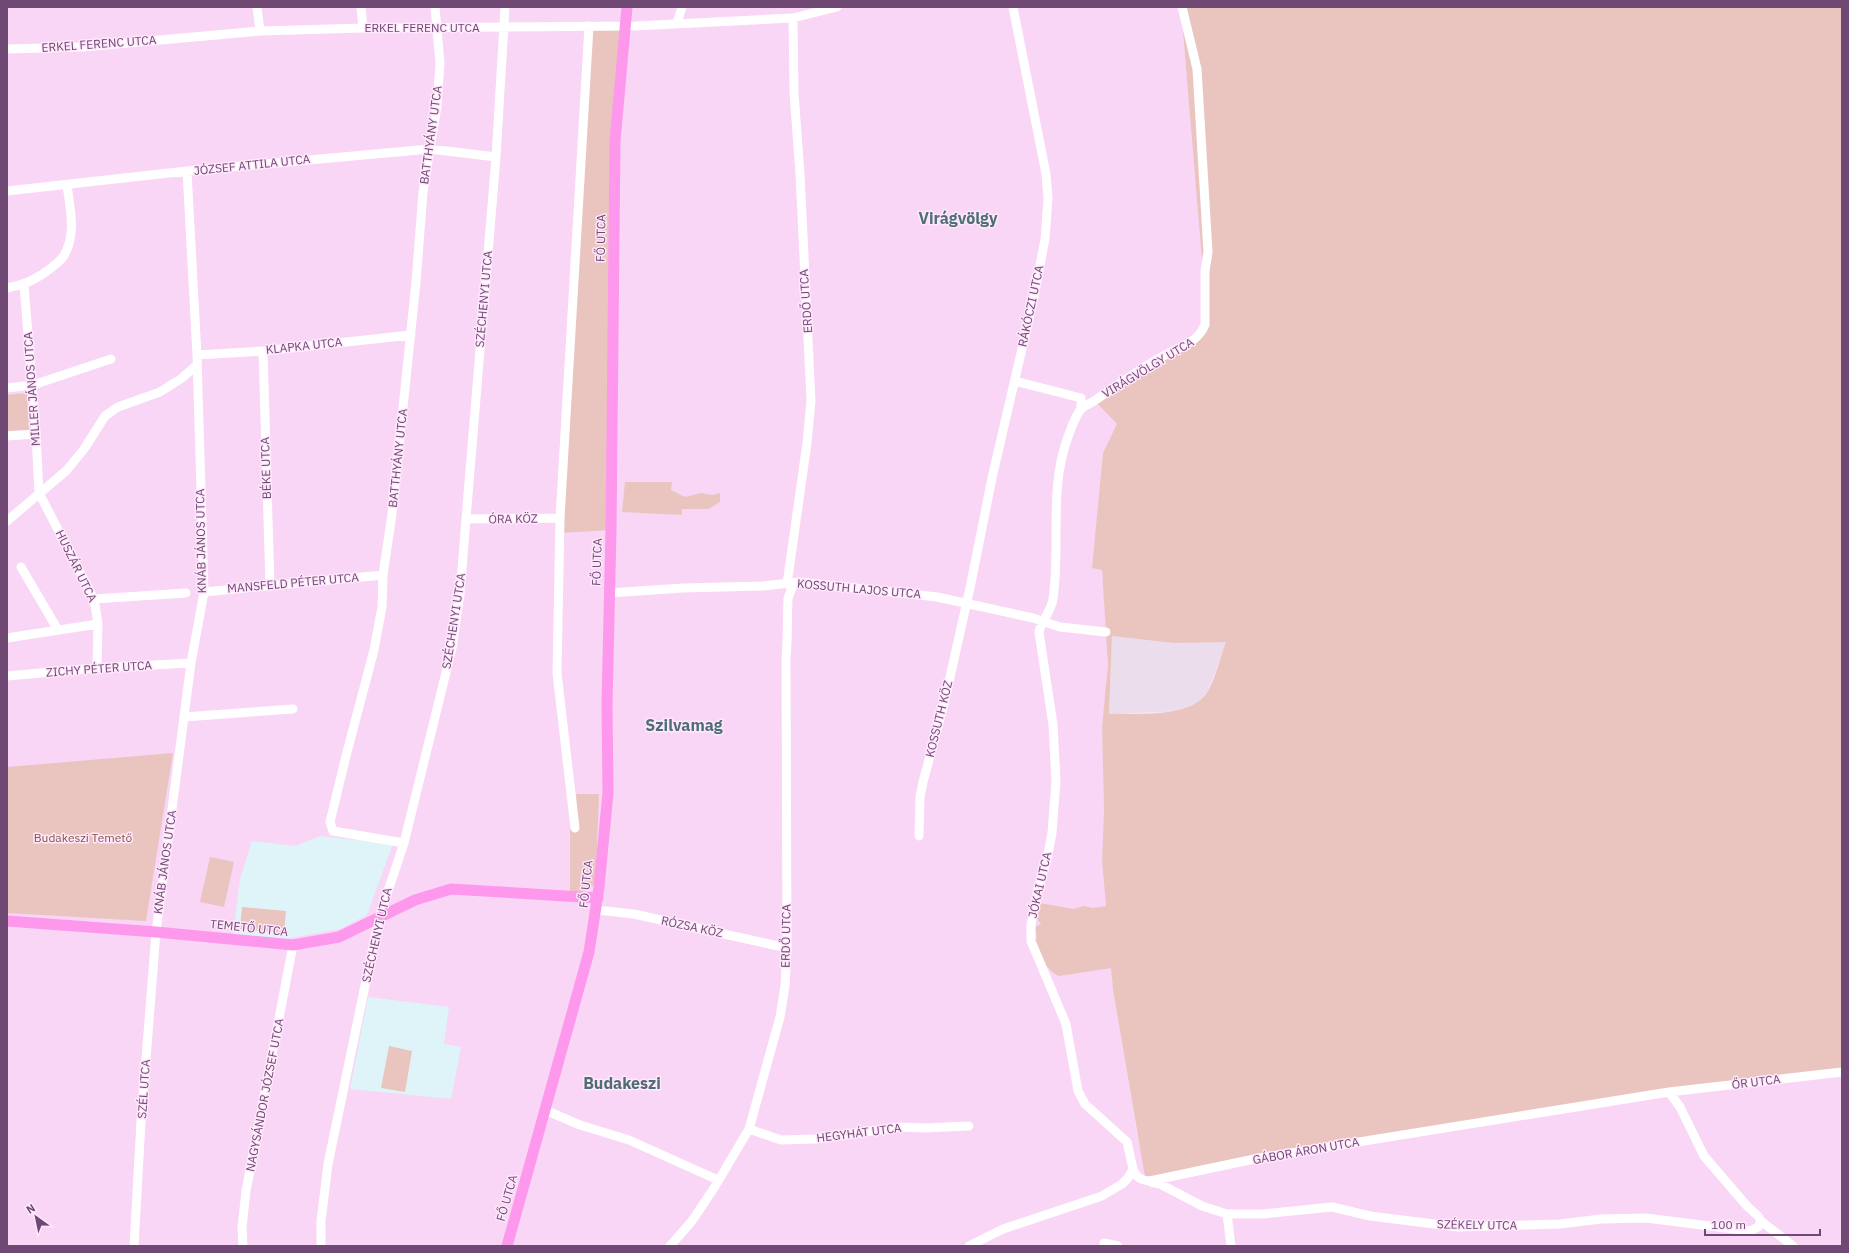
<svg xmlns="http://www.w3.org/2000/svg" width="1849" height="1253" font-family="'IBM Plex Sans',sans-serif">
  <rect width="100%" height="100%" fill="#fde1f9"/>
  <!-- residential -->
  <path fill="#f9d5f6" d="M7 7H1181L1205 297V325L1118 424 1103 453 1093 568 1102 570 1108 647V664L1102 727 1104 810 1102 861 1113 990 1139 1145 1154 1175 1176 1170 1666 1089 1842 1068V1246H7Z"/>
  <!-- industrial -->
  <path fill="#ebddeb" d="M1112 636 1173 643 1227 641 1207 692 1198 702 1179 711 1109 714Z"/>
  <!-- education -->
  <path fill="#def4f9" d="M320 836 393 844 367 915 340 929 285 939 233 935 240 879 252 841 296 846Z
    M368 997 449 1007 444 1044 461 1047 451 1099 350 1089Z"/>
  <!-- green -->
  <path fill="#eac5c0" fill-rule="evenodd" d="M1181 7H1842V1068L1666 1089 1145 1177 1113 990 1111 968 1059 976C1045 970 1040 954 1034 940L1037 939 1035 927 1041 924 1037 919 1040 903 1073 909 1084 906 1093 908 1106 906 1102 861 1104 810 1102 727 1108 664 1102 570 1092 568 1103 453 1117 424 1095 401 1203 331 1205 297ZM1112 636 1173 643 1226 642C1220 658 1216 677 1208 691 1192 719 1137 713 1109 714Z
    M589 26H626L615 141 611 530 560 533Z
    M27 393 29 430 7 431V395Z
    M625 482H672L671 490 685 497 701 493 712 495 720 493V502L709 509H682V515L622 512Z
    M173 753 146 921 7 913V767Z
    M576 794H599L596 875 593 886 585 891H570V828L578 826Z
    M210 857 234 862 224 907 200 902Z
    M242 907 286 911 284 933 240 929Z
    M389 1046 412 1051 405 1092 381 1088Z"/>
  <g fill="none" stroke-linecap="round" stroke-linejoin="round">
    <!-- minor -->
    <path stroke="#fff" stroke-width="9" d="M257 7 260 31
      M361 7 363 28
      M677 23 682 7
      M7 49 83 47 260 31 363 28 635 26 793 18 837 7
      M7 191 187 171 430 149 496 157
      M24 285 36 434 39 493 94 599 98 624 97 668
      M7 288C24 285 38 279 51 268 55 265 60 261 63 257 77 236 70 208 67 185
      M263 351 270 586
      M197 355 263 351 411 335
      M1015 381 1081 398V409
      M7 388 33 385 111 359
      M7 436 36 434
      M466 519 560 518
      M7 521 67 470 84 449 105 416 118 407 160 392 182 378 197 365
      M21 567 58 630
      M787 584 807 443 811 401 800 174 794 93 793 18
      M204 592 383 575
      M609 593 683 588 763 586 799 582 937 597 1033 618 1060 627 1106 632
      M94 599 186 593
      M7 638 98 624
      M7 676 97 668 191 663
      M184 717 293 709
      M575 828 557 673 560 518 589 26
      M919 836 920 797 923 782 944 704 970 588 992 478 1034 297 1045 239 1048 198 1046 174 1013 7
      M404 843 333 831 330 822 346 756 374 650 382 607 383 575 392 514 416 282 423 192 437 106 440 63 435 7
      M597 910 634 914 787 948
      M1669 1092 1680 1107 1704 1156 1747 1206 1758 1216 1761 1221 1793 1246
      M545 1110 580 1125 629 1140 718 1180
      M749 1129 781 1140 815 1139 900 1127 925 1128 969 1126
      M1133 1169 1127 1142 1085 1104 1078 1091 1066 1024 1031 941V925L1038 889 1047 860 1052 833 1056 781 1053 725 1039 632C1042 619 1051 612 1053 599 1061 543 1048 488 1069 434 1072 426 1076 415 1081 409 1085 405 1092 403 1097 399 1119 384 1141 368 1165 355 1181 346 1197 343 1205 325V271L1208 252 1197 69 1182 7
      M1151 1182 1160 1184 1202 1206 1227 1214H1263L1332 1207 1370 1216 1458 1227 1560 1224 1601 1219 1646 1218 1750 1231 1758 1227 1761 1221
      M1227 1214 1231 1246
      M1104 1243 1118 1246
      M134 1246 141 1122 156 932 191 663 204 592 197 355 187 171
      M243 1246 242 1227 246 1191 293 945
      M321 1246V1221L328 1164 379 918 404 843 452 648 460 594 466 519 496 157 505 7
      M670 1246 692 1221 714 1188 749 1129 780 1017 785 986 787 948 786 657C788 638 787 619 788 600 788 594 793 590 793 583
      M969 1246 1003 1229 1102 1196 1122 1184 1128 1178 1133 1169C1136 1178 1141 1180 1150 1181L1259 1158 1669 1092 1842 1072"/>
    <!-- major -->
    <path stroke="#fd98ed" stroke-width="11" d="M7 921 156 932 293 945 339 937 415 900 451 889 598 898
      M507 1246 589 952 599 887 608 793 607 704 611 530 615 141 627 7"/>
  </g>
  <g text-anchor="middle" stroke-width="3" stroke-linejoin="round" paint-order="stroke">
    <!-- street labels -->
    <g font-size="12" fill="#6f4874" stroke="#ffe8fc">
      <text x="422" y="32">ERKEL FERENC UTCA</text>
      <text transform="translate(99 44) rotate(-4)" y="4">ERKEL FERENC UTCA</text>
      <text transform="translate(431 135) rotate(-82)" y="4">BATTHYÁNY UTCA</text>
      <text transform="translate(252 165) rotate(-6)" y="4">JÓZSEF ATTILA UTCA</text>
      <text transform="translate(601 238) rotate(-89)" y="4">FŐ UTCA</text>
      <text transform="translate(484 299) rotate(-85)" y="4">SZÉCHENYI UTCA</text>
      <text transform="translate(806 301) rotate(-94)" y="4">ERDŐ UTCA</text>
      <text transform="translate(1031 306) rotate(-78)" y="4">RÁKÓCZI UTCA</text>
      <text transform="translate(304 346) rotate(-6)" y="4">KLAPKA UTCA</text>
      <text transform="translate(1148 368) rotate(-31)" y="4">VIRÁGVÖLGY UTCA</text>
      <text transform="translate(32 389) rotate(-94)" y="4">MILLER JÁNOS UTCA</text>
      <text transform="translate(398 458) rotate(-84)" y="4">BATTHYÁNY UTCA</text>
      <text transform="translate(266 468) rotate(-92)" y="4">BÉKE UTCA</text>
      <text transform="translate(513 519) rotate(-1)" y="4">ÓRA KÖZ</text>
      <text transform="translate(201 541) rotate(-91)" y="4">KNÁB JÁNOS UTCA</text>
      <text transform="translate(597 562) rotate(-88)" y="4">FŐ UTCA</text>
      <text transform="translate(76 566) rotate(64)" y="4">HUSZÁR UTCA</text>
      <text transform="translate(293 583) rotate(-5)" y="4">MANSFELD PÉTER UTCA</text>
      <text transform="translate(859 589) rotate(5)" y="4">KOSSUTH LAJOS UTCA</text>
      <text transform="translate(454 621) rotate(-81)" y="4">SZÉCHENYI UTCA</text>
      <text transform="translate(99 669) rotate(-4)" y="4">ZICHY PÉTER UTCA</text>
      <text transform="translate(939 719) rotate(-76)" y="4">KOSSUTH KÖZ</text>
      <text transform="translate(165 862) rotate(-82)" y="4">KNÁB JÁNOS UTCA</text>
      <text transform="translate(586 884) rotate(-84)" y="4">FŐ UTCA</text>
      <text transform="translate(1040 885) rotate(-77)" y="4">JÓKAI UTCA</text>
      <text transform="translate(692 927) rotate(12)" y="4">RÓZSA KÖZ</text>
      <text transform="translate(249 928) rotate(6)" y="4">TEMETŐ UTCA</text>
      <text transform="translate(377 935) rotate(-77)" y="4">SZÉCHENYI UTCA</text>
      <text transform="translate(786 936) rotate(-89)" y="4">ERDŐ UTCA</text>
      <text transform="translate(1756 1082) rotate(-7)" y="4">ŐR UTCA</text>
      <text transform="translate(144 1089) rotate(-86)" y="4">SZÉL UTCA</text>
      <text transform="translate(265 1095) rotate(-79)" y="4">NAGYSÁNDOR JÓZSEF UTCA</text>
      <text transform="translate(859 1133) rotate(-7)" y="4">HEGYHÁT UTCA</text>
      <text transform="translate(1306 1151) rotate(-10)" y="4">GÁBOR ÁRON UTCA</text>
      <text transform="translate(507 1198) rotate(-74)" y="4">FŐ UTCA</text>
      <text transform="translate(1477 1225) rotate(1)" y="4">SZÉKELY UTCA</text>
    </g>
    <!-- park labels -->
    <g font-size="12" fill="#865445" stroke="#ffe8fc">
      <text x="83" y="842">Budakeszi Temető</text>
    </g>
    <!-- district labels -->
    <g font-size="16" font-weight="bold" fill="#4e6e76" stroke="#ffe8fc">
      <text x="958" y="224">Virágvölgy</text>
      <text x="684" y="731">Szilvamag</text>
      <text x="622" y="1089">Budakeszi</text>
    </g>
  </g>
  <!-- border -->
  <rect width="1849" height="1253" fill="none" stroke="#6f4874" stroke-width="16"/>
  <!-- north arrow -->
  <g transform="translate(36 1217) rotate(327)" stroke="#ffe8fc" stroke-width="3" paint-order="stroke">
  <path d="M0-3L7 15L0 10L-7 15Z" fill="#6f4874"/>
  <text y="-6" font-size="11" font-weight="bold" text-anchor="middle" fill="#6f4874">N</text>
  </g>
  <!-- scale -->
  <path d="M1705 1229v6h115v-6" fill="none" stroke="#6f4874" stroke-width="2"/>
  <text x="1711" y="1229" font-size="12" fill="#6f4874" stroke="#ffe8fc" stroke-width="3" paint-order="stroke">100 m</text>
</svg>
